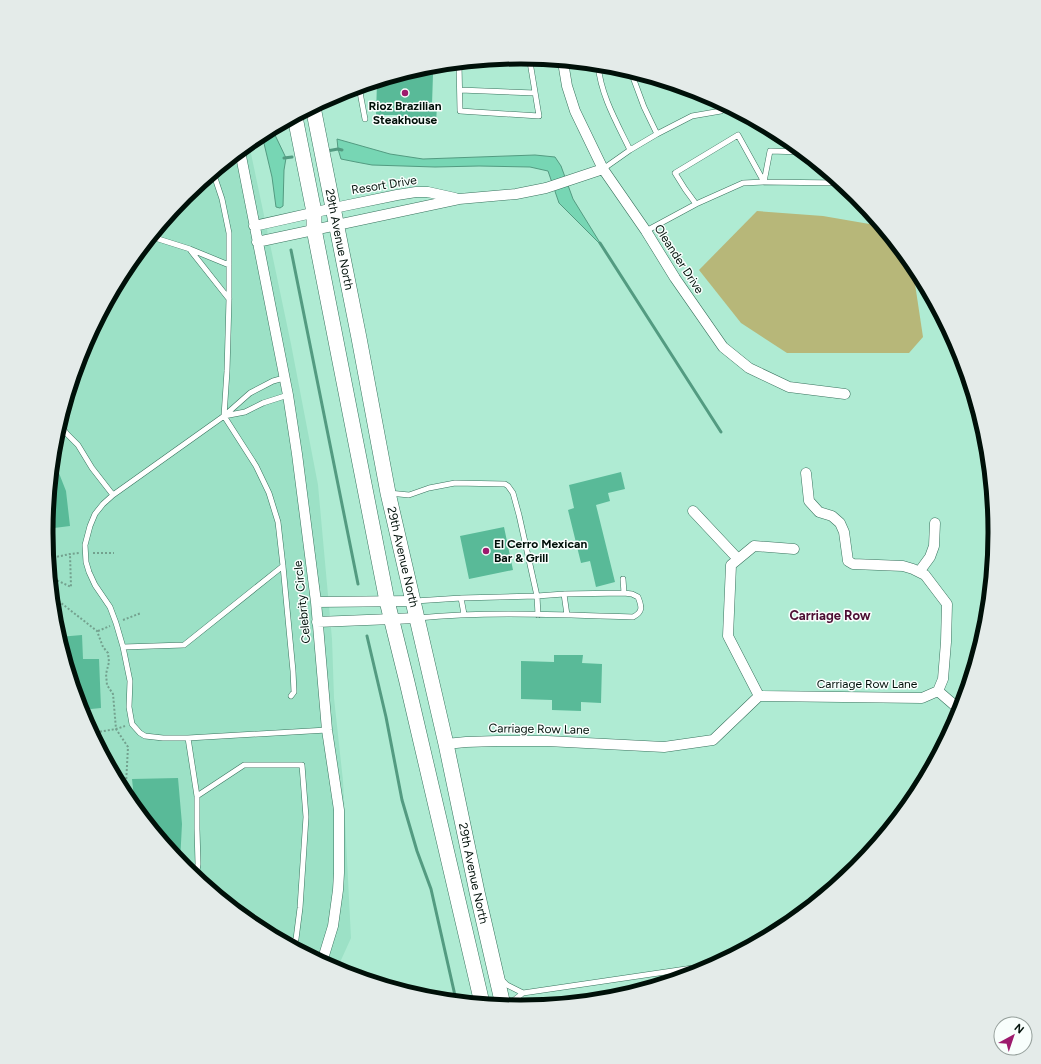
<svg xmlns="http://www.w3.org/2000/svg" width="1041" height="1064" font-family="Figtree,sans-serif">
  <rect width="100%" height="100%" fill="#afebd3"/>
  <!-- built -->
  <path fill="#9ce1c6" d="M249 144 291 344 318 485 332 639 334 698 343 781 351 938 337 969 257 926 185 867 126 795 82 713 55 624 46 532 55 439 82 350 126 268 185 196Z"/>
  <!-- green -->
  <path fill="#b7b779" d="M757 211 823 216 881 226 912 264 923 337 909 353H787L741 323 699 270Z"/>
  <!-- water -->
  <path fill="#77d6b4" stroke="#539b81" d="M273 129 275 135 286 158 284 170 283 206 280 208 276 207 272 177 262 135Z
    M337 139 390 154 423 159 535 155 555 157 561 166 573 199 602 246 559 203 548 171 530 167 479 166 435 167 372 165 356 162 341 159 338 149Z"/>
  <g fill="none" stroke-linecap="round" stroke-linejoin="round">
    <!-- stream -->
    <path stroke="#539b81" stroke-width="3" d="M327 151 338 149 342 150
      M284 158 292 157
      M600 243 721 432
      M291 250 358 584
      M367 636 386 717 402 800 417 851 431 889 456 1000"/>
  </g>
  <!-- building -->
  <path fill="#59ba98" d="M421 69V74H433L432 105H437L436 124 399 123V115H376L377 82Z
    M53 458 66 491 70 526 46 529Z
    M621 472 625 489 608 493 610 501 596 505 615 582 596 587 590 561 581 563 568 510 574 508 569 485Z
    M504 527 513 570 469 579 460 536Z
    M82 635 83 659H99L101 708 81 710 59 637Z
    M554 655H583L582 663 602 664 601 703 581 702V711L552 710V700L521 699V661L554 662Z
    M178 778 182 824 180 862 135 807 132 779Z"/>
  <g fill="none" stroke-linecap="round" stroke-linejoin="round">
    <defs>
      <path id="lane" d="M459 64 460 111 539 116 530 62 498 60
        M598 65C601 96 617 123 630 150
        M631 72 644 107 657 134
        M359 87 365 119
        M460 90 535 93
        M603 169 630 150 657 134 692 116 721 111
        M213 174 216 181 222 199 229 233V299L227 371 224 416 256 466 269 493 278 522 283 566 293 671 294 692 291 696
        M764 182 770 151 802 152
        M696 204 685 189 675 173 738 135 764 182
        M646 231 696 204 743 183 764 182 840 183
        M152 237 190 249 229 265
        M191 251 229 299
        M284 378 273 381 250 393 224 416 113 495 103 504 95 514 90 526 85 545 86 562 89 572 95 585 110 607 116 623 123 647 130 681 129 707 132 724 140 733 145 736 163 738H188L327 730
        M224 416 245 412 263 403 288 395
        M60 424 66 433 78 445 92 468 113 495
        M389 493 409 495 429 488 455 483 505 484 508 486 513 493 519 515 537 596 538 615
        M623 579 624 593
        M564 594 567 615
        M461 598 464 614
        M415 601 461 598 537 596 564 594 624 593 632 594 638 597C642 607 643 612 633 617 561 615 489 611 418 618
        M123 647 184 645 283 566
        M188 738 197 796V829L198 864 196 877
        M197 796 244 765H302L306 817 300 908 296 939 289 944
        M502 980 507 985 523 993
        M510 1005 513 1001 523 993 713 965"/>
      <path id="street" d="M563 62 567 86 575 111 603 169 646 231 675 278 723 347 749 368 789 387 845 394
        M240 151 288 395 297 454 316 602 327 730 339 810V873L338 890 333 926 322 962
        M254 226 334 208 397 195 416 192H428L455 198
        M257 242 459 199 516 194 546 188 603 169
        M693 511 738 559
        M919 572 930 557 934 546 935 523
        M316 602 413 601
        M317 622 417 618
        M938 691 960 710
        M759 696 728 636 731 565 754 546 794 549
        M446 744 466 742 497 741H547L664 747 713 740 759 696 922 698 938 691 943 679 946 642 947 604 925 575 913 569 903 566 853 564 848 561 844 532 840 523 832 516 819 512 809 501 806 473"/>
      <g id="secondary">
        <path id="s1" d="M313 107 359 338 388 493 446 744 477 892 503 1005"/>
        <path d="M295 117 314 212V229L387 601 407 682 482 1003"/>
      </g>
    </defs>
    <!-- lane casing -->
    <use href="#lane" stroke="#39735e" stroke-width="6"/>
    <!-- street casing -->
    <use href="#street" stroke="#39735e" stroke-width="11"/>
    <!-- secondary casing -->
    <use href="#secondary" stroke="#39735e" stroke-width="16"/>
    <!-- path -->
    <path stroke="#73a18e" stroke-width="2" stroke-dasharray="2 2" stroke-linecap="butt" d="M48 553 51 558 70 554 79 553
      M93 553H114
      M50 577 71 587 70 554
      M52 596 97 631 103 647 108 653 109 662 106 674 107 685 113 694 116 729 128 747 126 784 127 797
      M123 620 141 613
      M98 631 110 626
      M92 733 116 729 125 726"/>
    <!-- lane -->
    <use href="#lane" stroke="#fff" stroke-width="5"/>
    <!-- street -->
    <use href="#street" stroke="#fff" stroke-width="10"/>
    <!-- secondary -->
    <use href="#secondary" stroke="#fff" stroke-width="15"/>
  </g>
  <!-- markers -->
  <g fill="#9d1a6d" stroke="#f8fefc" stroke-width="1.5">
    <circle cx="405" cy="93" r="4"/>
    <circle cx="486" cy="551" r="4"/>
  </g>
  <g text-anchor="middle" stroke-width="3" stroke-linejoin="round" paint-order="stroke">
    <!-- poi labels -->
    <g font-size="12" font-weight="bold" fill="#001009" stroke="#f8fefc">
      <text x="405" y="110">Rioz Brazilian<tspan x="405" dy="14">Steakhouse</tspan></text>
      <text x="494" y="548" text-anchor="start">El Cerro Mexican<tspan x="494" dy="14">Bar &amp; Grill</tspan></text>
    </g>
    <!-- street labels -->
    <g font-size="12" fill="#001009" stroke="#f8fefc">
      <text transform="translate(384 185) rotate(-9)" y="4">Resort Drive</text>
      <text dy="4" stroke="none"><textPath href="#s1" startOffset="135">29th Avenue North</textPath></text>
      <text transform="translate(679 259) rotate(57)" y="4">Oleander Drive</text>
      <text dy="4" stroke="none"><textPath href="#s1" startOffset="459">29th Avenue North</textPath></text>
      <text transform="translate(302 602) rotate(-96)" y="4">Celebrity Circle</text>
      <text x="867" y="688">Carriage Row Lane</text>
      <text transform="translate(539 729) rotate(1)" y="4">Carriage Row Lane</text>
      <text dy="4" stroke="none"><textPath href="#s1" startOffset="783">29th Avenue North</textPath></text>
    </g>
    <!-- neighbourhood labels -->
    <g font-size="13" font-weight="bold" fill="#4d1034" stroke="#f8fefc">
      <text x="830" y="620">Carriage Row</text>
    </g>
  </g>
  <!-- crop -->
  <path d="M0 0H1041V1064H0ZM520 64H521A467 467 0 0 1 988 531V533A467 467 0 0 1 521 1000H520A467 467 0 0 1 53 533V531A467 467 0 0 1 520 64Z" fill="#e4ebe9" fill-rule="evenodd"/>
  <path fill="none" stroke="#001009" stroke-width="5" d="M520 64H521A467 467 0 0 1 988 531V533A467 467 0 0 1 521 1000H520A467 467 0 0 1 53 533V531A467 467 0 0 1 520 64Z"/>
  <!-- north arrow -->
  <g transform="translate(1013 1036) rotate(40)"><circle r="19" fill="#f8fefc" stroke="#959f9b"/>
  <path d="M0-3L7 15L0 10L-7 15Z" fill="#9d1a6d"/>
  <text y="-6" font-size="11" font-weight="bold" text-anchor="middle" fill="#001009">N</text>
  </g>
</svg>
